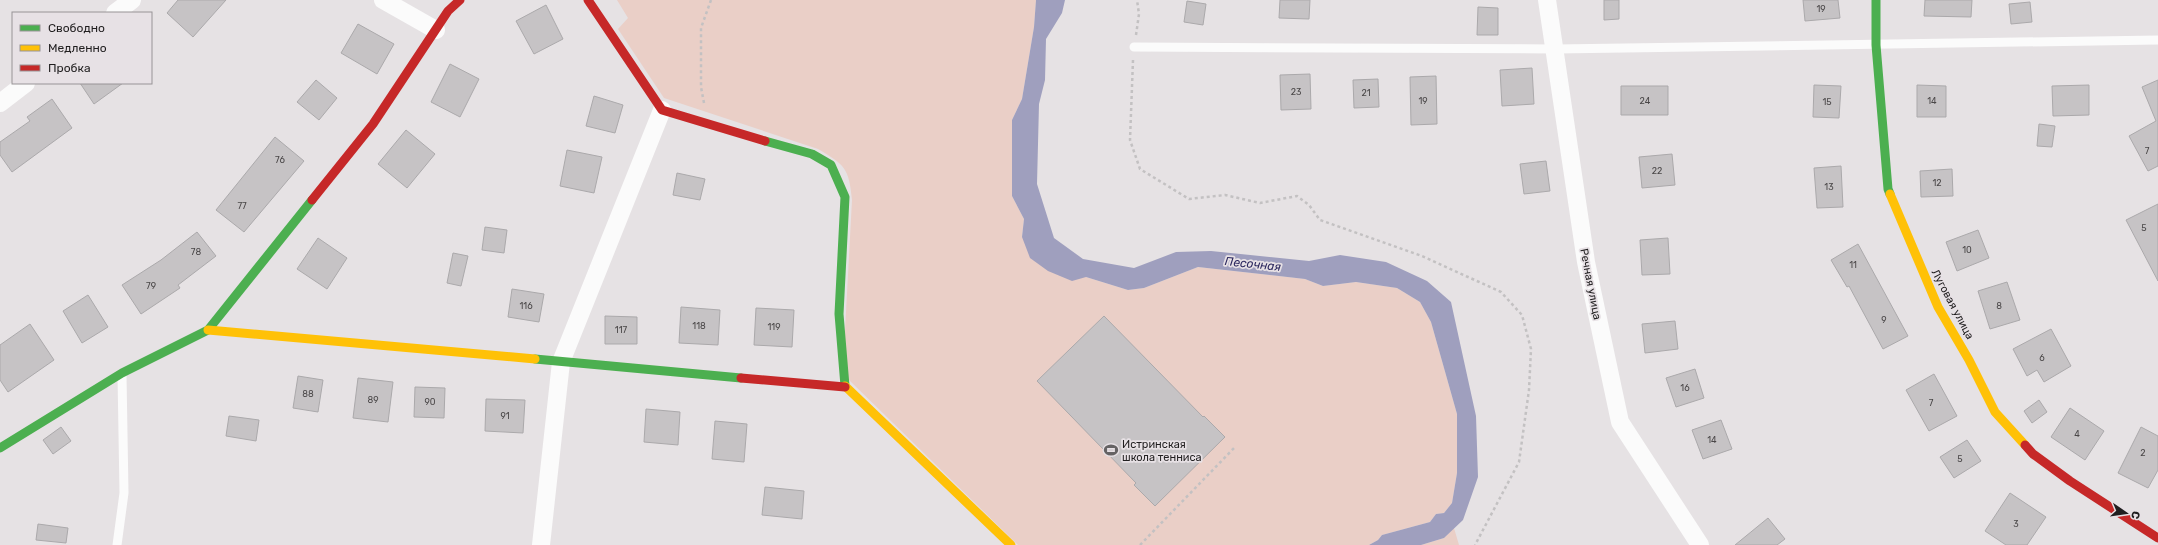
<svg xmlns="http://www.w3.org/2000/svg" width="2158" height="545" font-family="Rubik,sans-serif">
  <rect width="100%" height="100%" fill="#e6e2e4"/>
  <!-- green -->
  <path fill="#eacfc7" d="M617 0H1036L1034 27 1022 99 1012 120V196L1024 219 1022 237 1086 277 1128 290 1144 288 1198 267 1305 279 1323 286 1356 282 1397 288 1420 302 1431 322 1457 414V473L1452 503 1444 513 1436 514 1430 522 1382 535 1378 540 1369 545H1018L849 380 843 368 852 200C849 168 845 165 818 149L664 98 618 29 628 18Z
    M1454 528 1459 545H1421L1444 538Z"/>
  <!-- water -->
  <path fill="#9f9fbe" d="M1036 0H1065L1062 13 1046 39 1045 80 1039 104 1037 184 1054 238 1083 259 1134 268 1176 252 1211 251 1309 261 1340 255 1386 262 1427 281 1451 302 1476 416 1478 477 1463 520 1444 538 1421 545H1369L1378 540 1382 535 1430 522 1436 514 1444 513 1452 503 1457 473V414L1431 322 1420 302 1397 288 1356 282 1323 286 1305 279 1198 267 1144 288 1128 290 1086 277 1072 281 1048 271 1030 258 1022 237 1024 219 1012 196V120L1022 99 1034 27Z"/>
  <!-- building -->
  <path fill="#c6c3c5" stroke="#aba9ab" d="M178 0H226L193 37 167 13Z
    M1280 0H1310L1309 19 1279 18Z
    M1604 0H1619V19L1604 20Z
    M1803 0H1838L1840 18 1805 21Z
    M1925 0H1972L1971 17 1924 16Z
    M1187 1 1206 4 1203 25 1184 22Z
    M2030 2 2032 22 2011 24 2009 4Z
    M546 5 563 39 534 54 516 21Z
    M1478 7 1498 8V35H1477Z
    M358 24 394 44 377 74 341 53Z
    M450 64 479 79 460 117 431 102Z
    M1532 68 1534 104 1502 106 1500 70Z
    M1310 74 1311 109 1281 110 1280 75Z
    M1436 76 1437 124 1411 125 1410 77Z
    M1378 79 1379 107 1354 108 1353 80Z
    M316 80 337 98 319 120 297 102Z
    M2158 80V166L2148 171 2129 136 2156 121 2142 87Z
    M80 83H123L94 104Z
    M1814 85 1841 86 1839 118 1813 117Z
    M1917 85 1946 86V117H1917Z
    M2089 85V115L2053 116 2052 86Z
    M1621 86H1668V115H1621Z
    M594 96 623 105 615 133 586 126Z
    M52 99 72 128 12 172 0 155V142L30 121 27 117Z
    M2039 124 2055 126 2052 147 2037 146Z
    M406 130 435 154 407 188 378 164Z
    M275 137 304 161 244 232 216 210Z
    M567 150 602 157 594 193 560 186Z
    M1672 154 1675 185 1642 188 1639 157Z
    M1546 161 1550 191 1524 194 1520 164Z
    M1841 166 1843 207 1817 208 1814 168Z
    M1952 169 1953 196 1921 197 1920 171Z
    M677 173 705 179 700 200 673 195Z
    M2158 204V281L2126 220Z
    M485 227 507 230 504 253 482 250Z
    M1978 230 1989 258 1957 271 1946 242Z
    M197 232 216 256 178 285 180 288 141 314 122 285 161 260Z
    M318 238 347 258 327 289 297 269Z
    M1668 238 1670 274 1642 275 1640 240Z
    M1858 244 1908 336 1883 349 1849 286 1847 287 1831 260Z
    M453 253 468 256 461 286 447 283Z
    M2007 282 2020 320 1990 329 1978 291Z
    M512 289 544 294 539 322 508 317Z
    M88 295 108 327 82 343 63 311Z
    M681 307 720 310 718 345 679 343Z
    M756 308 794 310 792 347 754 345Z
    M605 316 637 317V344H605Z
    M1104 316 1203 417 1204 416 1225 437 1155 506 1134 485 1136 483 1037 381Z
    M1675 321 1678 349 1645 353 1642 324Z
    M30 324 54 360 8 392 0 380V345Z
    M2051 329 2071 366 2044 382 2037 370 2027 376 2013 349Z
    M1695 369 1704 398 1676 407 1666 378Z
    M1934 374 1957 416 1929 431 1906 390Z
    M298 376 323 380 318 412 293 408Z
    M358 378 393 382 388 422 353 418Z
    M415 387 445 388 444 418 414 417Z
    M486 399 525 400 523 433 485 431Z
    M2039 400 2047 412 2032 423 2024 411Z
    M2070 408 2104 431 2085 460 2051 437Z
    M646 409 680 412 678 445 644 442Z
    M229 416 259 420 256 441 226 436Z
    M1721 420 1732 449 1703 459 1692 430Z
    M715 421 747 424 744 462 712 459Z
    M61 427 71 441 53 454 43 440Z
    M2141 427 2158 436V470L2148 488 2118 473Z
    M1967 440 1981 461 1954 478 1940 457Z
    M765 487 804 491 802 519 762 515Z
    M2010 493 2046 517 2027 545H2006L1985 531Z
    M1768 518 1785 539 1777 545H1735Z
    M38 524 68 528 66 543 36 540Z"/>
  <g fill="none" stroke-linecap="round" stroke-linejoin="round">
    <!-- path -->
    <path stroke="#c3c1c2" stroke-width="2.5" stroke-dasharray="3 3" stroke-linecap="butt" d="M1136 35 1139 14 1137 0
      M1133 60 1130 140 1140 169 1189 199 1225 195 1260 203 1297 196 1309 205 1320 220 1422 256 1501 292 1522 315 1531 349 1529 390 1519 462 1475 545
      M704 103 701 87V28L711 0
      M1140 545 1236 446"/>
    <!-- lane -->
    <path stroke="#fbfbfb" stroke-width="9" d="M1134 47 1556 49 2158 40
      M117 545 124 493 122 375"/>
    <!-- street -->
    <path stroke="#fbfbfb" stroke-width="18" d="M383 0 436 30
      M1547 0 1586 262 1620 422 1700 545
      M115 13 132 0
      M0 103 26 83
      M541 545 561 362 662 110"/>
    <!-- fast -->
    <path stroke="#4caf50" stroke-width="9" d="M1876 0V45L1888 189 1890 194
      M765 141 812 154 831 165 845 197 839 314 845 386
      M535 359 741 378
      M0 448 122 373 208 330 312 200"/>
    <!-- slow -->
    <path stroke="#ffc107" stroke-width="9" d="M1890 194 1938 307 1969 360 1995 412 2025 445
      M208 330 535 359
      M845 386 1011 545"/>
    <!-- jam -->
    <path stroke="#c62828" stroke-width="9" d="M588 0 662 110 765 141
      M312 200 373 124 448 11 460 0
      M741 378 845 387
      M2025 445 2033 454 2070 481 2158 538"/>
  </g>
  <!-- icons -->
  <defs>
    <symbol id="stadium-bare" viewBox="-9 -9 18 18"><path d="M0-5a6.5 5 0 1 0 0 10a6.5 5 0 1 0 0-10ZM-3.5-1.8h7v3.6h-7Z" fill="#656364" stroke="#e7e1e5" stroke-width="2.5" paint-order="stroke"/></symbol>
  </defs>
  <g fill-rule="evenodd">
    <use href="#stadium-bare" x="1101" y="440" width="20" height="20"/>
  </g>
  <g text-anchor="middle" stroke-width="3.5" stroke-linejoin="round" paint-order="stroke">
    <!-- number labels -->
    <g font-size="9" fill="#4a4748">
      <text x="1821" y="12">19</text>
      <text x="1296" y="95">23</text>
      <text x="1366" y="96">21</text>
      <text x="1423" y="104">19</text>
      <text x="1645" y="104">24</text>
      <text x="1932" y="104">14</text>
      <text x="1827" y="105">15</text>
      <text x="2147" y="154">7</text>
      <text x="280" y="163">76</text>
      <text x="1657" y="174">22</text>
      <text x="1937" y="186">12</text>
      <text x="1829" y="190">13</text>
      <text x="242" y="209">77</text>
      <text x="2144" y="231">5</text>
      <text x="1967" y="253">10</text>
      <text x="196" y="255">78</text>
      <text x="1853" y="268">11</text>
      <text x="151" y="289">79</text>
      <text x="526" y="309">116</text>
      <text x="1999" y="309">8</text>
      <text x="1884" y="323">9</text>
      <text x="699" y="329">118</text>
      <text x="774" y="330">119</text>
      <text x="621" y="333">117</text>
      <text x="2042" y="361">6</text>
      <text x="1685" y="391">16</text>
      <text x="308" y="397">88</text>
      <text x="373" y="403">89</text>
      <text x="430" y="405">90</text>
      <text x="1931" y="406">7</text>
      <text x="505" y="419">91</text>
      <text x="2077" y="437">4</text>
      <text x="1712" y="443">14</text>
      <text x="2143" y="456">2</text>
      <text x="1960" y="462">5</text>
      <text x="2016" y="527">3</text>
    </g>
    <!-- street labels -->
    <g font-size="11" fill="#201e1f" stroke="#e7e1e5">
      <text transform="translate(1591 284) rotate(79)" y="4">Речная улица</text>
      <text transform="translate(1953 304) rotate(62)" y="4">Луговая улица</text>
    </g>
    <!-- poi labels -->
    <g font-size="11" fill="#201e1f" stroke="#e7e1e5" text-anchor="start">
      <text x="1122" y="448">Истринская<tspan x="1122" dy="13">школа тенниса</tspan></text>
    </g>
    <!-- water labels -->
    <g font-size="12" font-style="italic" fill="#2a265d" stroke="#e7e1e5">
      <text transform="translate(1253 264) rotate(6)" y="4">Песочная</text>
    </g>
  </g>
  <!-- legend -->
  <rect x="12" y="12" width="140" height="72" fill="#e7e1e5" stroke="#979396"/>
  <rect x="20" y="25" width="20" height="6" fill="#4caf50" stroke="#979396"/>
  <text x="48" y="32" font-size="12" fill="#201e1f">Свободно</text>
  <rect x="20" y="45" width="20" height="6" fill="#ffc107" stroke="#979396"/>
  <text x="48" y="52" font-size="12" fill="#201e1f">Медленно</text>
  <rect x="20" y="65" width="20" height="6" fill="#c62828" stroke="#979396"/>
  <text x="48" y="72" font-size="12" fill="#201e1f">Пробка</text>
  <!-- north arrow -->
  <g transform="translate(2126 513) rotate(103)" stroke="#e7e1e5" stroke-width="3" paint-order="stroke">
  <path d="M0-3L7 15L0 10L-7 15Z" fill="#201e1f"/>
  <text y="-6" font-size="11" font-weight="bold" text-anchor="middle" fill="#201e1f">С</text>
  </g>
</svg>
